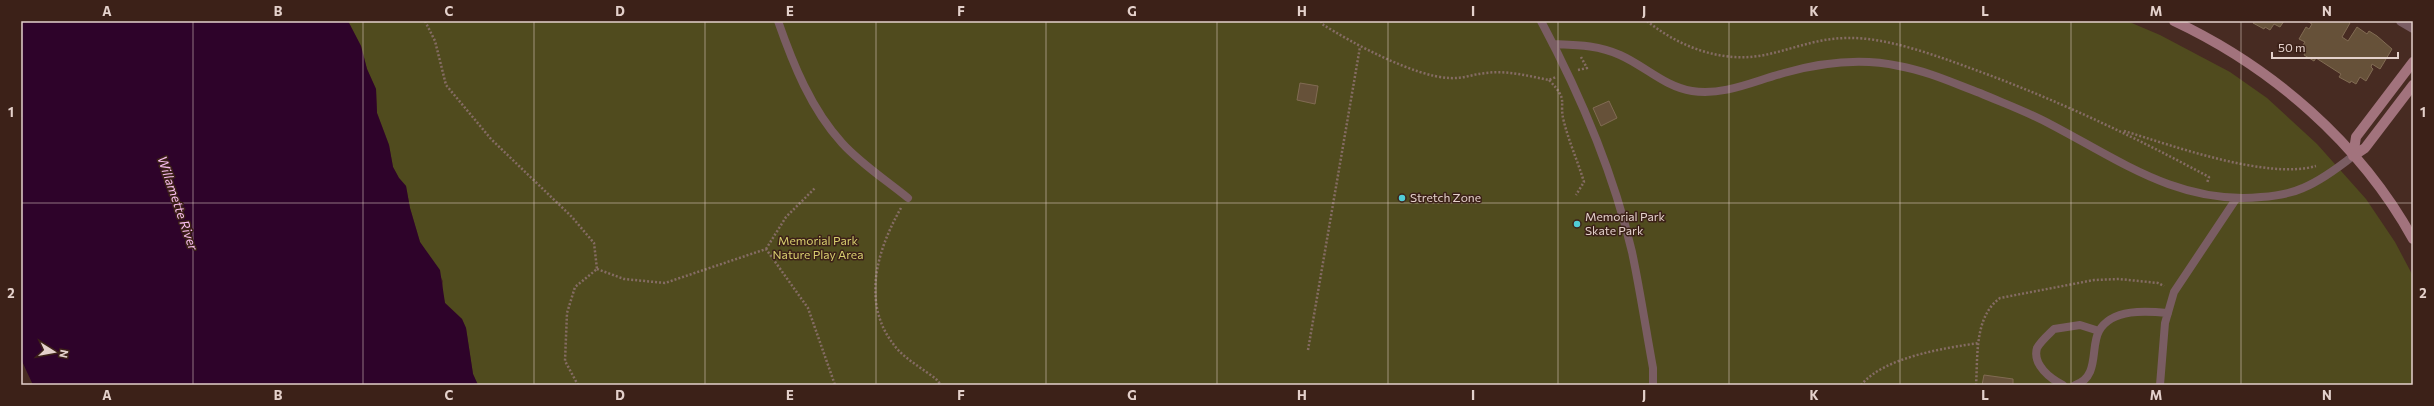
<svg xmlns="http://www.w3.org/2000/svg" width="2434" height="406" font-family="Commissioner,sans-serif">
  <rect width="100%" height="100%" fill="#472b22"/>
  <!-- green -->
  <path fill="#504b1e" d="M348 21H2127L2160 35 2230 72 2267 98 2317 144 2366 199 2395 242 2413 276V385H478L473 374 466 328 462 319 445 303 442 292 443 281 420 242 410 208 406 186 399 178 393 167 389 145 377 113 376 89 367 69 361 46Z"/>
  <!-- water -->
  <path fill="#2e032a" d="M21 21H348L361 46 367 69 376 89 377 113 389 145 393 167 399 178 406 186 410 208 420 242 440 270 445 303 462 319 466 328 473 374 478 385H33L21 359Z"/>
  <!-- building -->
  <path fill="#665139" stroke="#816b53" d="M2254 21H2284L2280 27 2274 24 2270 30 2265 27 2264 29 2253 23Z
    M2307 21H2348L2350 23 2342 37 2348 41 2357 27 2367 34 2369 31 2377 36 2392 49 2380 69 2372 64 2371 67 2373 69 2366 81 2360 77 2356 84 2351 81 2350 83 2339 77 2341 74 2316 58 2314 61 2304 55 2306 51 2301 48 2305 42 2299 39 2306 27 2309 29 2312 24Z
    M1300 83 1318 86 1315 104 1297 100Z
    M1609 101 1617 118 1601 126 1593 108Z
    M1984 375 2013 379V385H1982Z"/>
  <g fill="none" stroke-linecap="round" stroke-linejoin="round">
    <!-- path -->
    <path stroke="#856c64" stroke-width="2.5" stroke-dasharray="2 2" stroke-linecap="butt" d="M425 21 435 41 446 85 491 139 572 217 594 243 597 269 575 287 567 313 565 361 578 385
      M1321 21 1322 24C1352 43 1415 77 1450 78 1463 79 1473 74 1486 73 1507 70 1528 76 1549 80L1556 77
      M1647 21C1678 46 1719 62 1759 56 1789 51 1815 38 1848 38 1885 37 1935 55 1970 68 2053 98 2131 135 2209 177L2207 183
      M1578 70 1587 68 1581 57
      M1549 80C1570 102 1558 100 1564 122 1569 142 1578 162 1584 182L1576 195
      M2124 131C2174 146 2267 180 2316 166
      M901 208C877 250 861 303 894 345 904 359 924 369 937 380L941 385
      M766 249 786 217 815 188
      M597 269 624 279 665 283 766 249 808 308 835 385
      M1308 350 1360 47
      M1861 385C1884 357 1945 348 1979 343
      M1976 385C1978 356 1974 317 2000 298L2094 280 2119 279 2158 283 2164 286"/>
    <!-- lane -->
    <path stroke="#7a5d63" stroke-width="8" d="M778 21C793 64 811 109 842 143 861 164 886 180 908 198
      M1541 21C1580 94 1613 171 1632 252 1640 290 1646 330 1653 368V385
      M1553 44C1577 45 1598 45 1620 55 1645 66 1665 87 1692 91 1724 96 1754 81 1784 73 1820 63 1862 58 1899 66 1927 71 1953 83 1980 93 2003 103 2028 112 2050 124 2119 160 2179 205 2261 197 2274 196 2290 194 2303 188 2320 181 2339 167 2353 156
      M2063 385C2051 379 2032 365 2037 348 2040 342 2049 334 2054 329L2080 325 2099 331
      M2075 385C2100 377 2090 347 2099 331 2112 308 2147 311 2168 313
      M2160 385 2165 323 2174 292 2236 199"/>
    <!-- street -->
    <path stroke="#7a5d63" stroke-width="10" d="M2401 21 2413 28"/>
    <!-- secondary -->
    <path stroke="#a2737d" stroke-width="10" d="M2174 21C2272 67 2360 143 2413 239
      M2353 156 2356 137 2413 62
      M2353 156 2365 148 2413 85"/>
  </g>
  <!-- grid -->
  <path fill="none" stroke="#e4d1cb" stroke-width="1" stroke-opacity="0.55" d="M193 21V385M363 21V385M534 21V385M705 21V385M876 21V385M1046 21V385M1217 21V385M1388 21V385M1558 21V385M1729 21V385M1900 21V385M2071 21V385M2241 21V385M21 203H2413"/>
  <!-- markers -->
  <g fill="#51ccd4" stroke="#3c2118" stroke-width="1.5">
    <circle cx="1402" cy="198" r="4"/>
    <circle cx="1577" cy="224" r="4"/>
  </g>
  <g text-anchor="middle" stroke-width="3" stroke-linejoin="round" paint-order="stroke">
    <!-- poi labels -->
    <g font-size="12" fill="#e4d1cb" stroke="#3c2118" text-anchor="start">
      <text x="1410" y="202">Stretch Zone</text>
      <text x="1585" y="221">Memorial Park<tspan x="1585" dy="14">Skate Park</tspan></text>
    </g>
    <!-- park labels -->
    <g font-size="12" fill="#d8ce6f" stroke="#3c2118">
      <text x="818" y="245">Memorial Park<tspan x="818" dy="14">Nature Play Area</tspan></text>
    </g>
    <!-- water labels -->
    <g font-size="13" font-style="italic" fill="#f8bcee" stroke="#3c2118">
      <text transform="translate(178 203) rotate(71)" y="5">Willamette River</text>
    </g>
  </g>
  <!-- border -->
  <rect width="2434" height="406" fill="none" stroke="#3c2118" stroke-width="44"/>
  <!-- north arrow -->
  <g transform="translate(54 352) rotate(101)" stroke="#3c2118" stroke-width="3" paint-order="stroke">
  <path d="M0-3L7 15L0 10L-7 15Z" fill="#e4d1cb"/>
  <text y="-6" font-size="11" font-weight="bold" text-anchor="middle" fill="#e4d1cb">N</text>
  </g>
  <!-- scale -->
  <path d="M2272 52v6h126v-6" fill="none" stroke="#e4d1cb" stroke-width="2"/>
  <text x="2278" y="52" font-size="12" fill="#e4d1cb" stroke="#3c2118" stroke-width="3" paint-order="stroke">50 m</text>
  <rect x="22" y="22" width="2390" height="362" fill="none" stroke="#e4d1cb" stroke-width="1.5"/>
  <g font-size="13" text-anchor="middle" font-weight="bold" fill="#e4d1cb">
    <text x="107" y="16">A</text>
    <text x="278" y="16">B</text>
    <text x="449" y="16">C</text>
    <text x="620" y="16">D</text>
    <text x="790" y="16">E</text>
    <text x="961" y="16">F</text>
    <text x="1132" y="16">G</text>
    <text x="1302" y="16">H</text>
    <text x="1473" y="16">I</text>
    <text x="1644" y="16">J</text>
    <text x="1814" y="16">K</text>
    <text x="1985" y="16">L</text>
    <text x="2156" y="16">M</text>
    <text x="2327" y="16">N</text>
    <text x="11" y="117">1</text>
    <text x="2423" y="117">1</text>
    <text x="11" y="298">2</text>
    <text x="2423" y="298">2</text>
    <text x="107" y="400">A</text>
    <text x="278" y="400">B</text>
    <text x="449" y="400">C</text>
    <text x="620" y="400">D</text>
    <text x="790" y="400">E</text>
    <text x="961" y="400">F</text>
    <text x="1132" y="400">G</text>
    <text x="1302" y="400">H</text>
    <text x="1473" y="400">I</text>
    <text x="1644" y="400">J</text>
    <text x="1814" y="400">K</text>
    <text x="1985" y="400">L</text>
    <text x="2156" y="400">M</text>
    <text x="2327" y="400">N</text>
  </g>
</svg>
